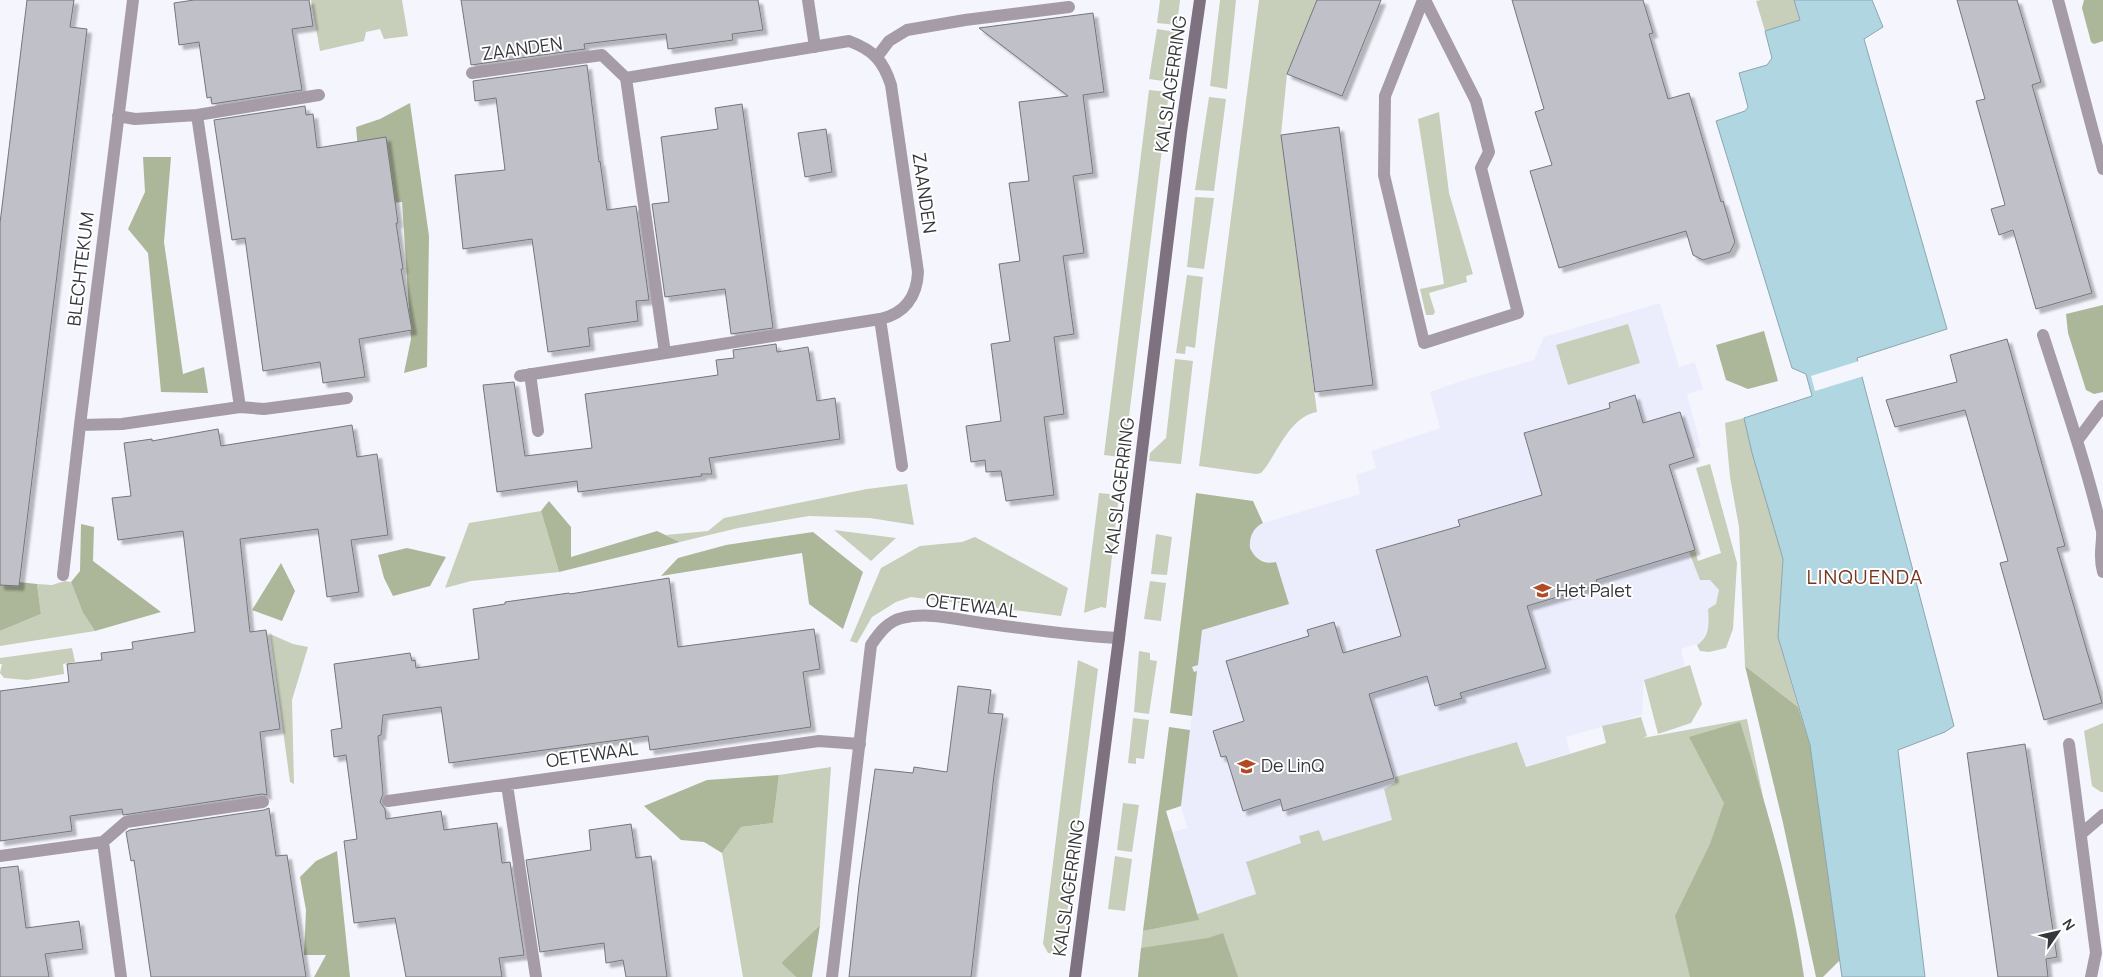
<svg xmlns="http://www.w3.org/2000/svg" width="2103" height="977" font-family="Manrope,sans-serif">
  <defs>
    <filter id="shadow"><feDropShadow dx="4.5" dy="4.5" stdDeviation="1" flood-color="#0004"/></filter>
  </defs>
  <rect width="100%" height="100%" fill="#f5f6fd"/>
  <!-- built -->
  <path fill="#ebedfc" d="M1660 303 1679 367 1695 362 1703 389 1687 394 1701 447 1692 450 1693 458 1669 465 1695 550 1689 553 1700 579 1710 580 1719 590 1716 604 1708 609 1709 624 1703 640 1700 643 1681 649 1685 666 1644 680 1642 715 1566 737 1570 753 1525 767 1518 742 1395 783 1384 790 1393 820 1323 841 1319 830 1300 836 1301 843 1246 862 1256 894 1197 914 1172 832 1187 828 1181 806 1197 672H1194L1192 667 1198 665 1202 630 1271 563 1258 559 1251 552 1249 542 1254 530 1263 523 1360 494 1356 475 1376 468 1371 451 1440 428 1430 392 1461 381 1534 360 1544 337Z"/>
  <!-- green -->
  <path fill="#c7ceba" d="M311 0H402L408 36 384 39 380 29 366 32 364 41 320 51Z
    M1160 0H1180L1177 25 1157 23Z
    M1220 0H1236L1227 89 1210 86Z
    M1259 0H1317L1287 74 1281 135 1317 412C1292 416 1279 448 1266 467L1261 473 1256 474 1199 466Z
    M1761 0H1794L1801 20 1765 31 1756 1Z
    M1157 29 1176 32 1170 82 1149 79Z
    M1149 90 1169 92 1126 441V445L1130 449 1128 458 1104 455Z
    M1209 97 1226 99 1214 191 1195 190Z
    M1439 112 1449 193 1473 274 1466 276 1467 282 1429 293 1435 312 1433 315H1426L1420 289 1444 284 1418 119Z
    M1195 197 1214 198 1204 269 1187 267Z
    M1187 275 1203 277 1195 348 1186 346 1185 354 1176 353Z
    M1628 324 1640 363 1568 385 1556 345Z
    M1175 359 1193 361 1181 464 1149 461 1150 453 1166 438Z
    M1744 418 1783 559 1778 637 1798 707 1745 666 1739 527 1730 477 1725 423Z
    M1710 464 1737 563 1733 629 1726 648 1709 652 1700 651 1697 645C1710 637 1709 622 1708 609L1716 604 1719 590 1710 580H1700L1689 552 1695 550 1698 561 1721 553 1696 468Z
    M907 484 914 525 870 518 809 516 738 528 680 542 666 535 708 531 724 518 867 489Z
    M1099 493 1119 495 1106 608 1101 607 1084 613Z
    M541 511 559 572 471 581 445 588 469 523Z
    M834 530 896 538 871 561Z
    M1156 534 1172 537 1167 575 1151 574Z
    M975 537 1068 588 1061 616 911 597 896 602 872 617 857 643 850 641 881 568 920 546 962 542Z
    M65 581 71 582 83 613 95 631 0 646V631L41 614 37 584 52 585Z
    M1150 581 1166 583 1161 621 1144 619Z
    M270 634 293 644 308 647 292 700 294 784 290 782Z
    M72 648 75 662 63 664 64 674 27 680 4 678 0 673 2 664H0V658Z
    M1139 651 1150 653V660L1157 661 1149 714 1134 712Z
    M1078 660 1098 669 1062 954 1048 953 1043 944Z
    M1690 665 1702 704 1691 723 1658 734 1644 680Z
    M1641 717 1647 736 1643 738 1747 719 1800 977H1138L1143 931 1198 920 1197 914 1256 894 1246 862 1301 843 1299 836 1319 830 1323 841 1392 820 1384 789 1395 783V777L1517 742 1526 767 1606 743 1602 726Z
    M1133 718 1149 720 1144 759 1136 758V764L1128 763Z
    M2103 723V792H2101L2092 786 2084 731Z
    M831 767 820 925 781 963 796 977H743L722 853 741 827 773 823 779 775Z
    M1123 803 1139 805 1132 852 1117 850Z
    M1115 856 1132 859 1125 911 1108 909Z"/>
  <!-- forest -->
  <path fill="#acb699" d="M2084 0H2103V41L2094 44 2091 42 2082 8Z
    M410 103 429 236 427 367 404 373 411 339 402 202 363 205 356 127 380 119Z
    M143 157H171L164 242 183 374 204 367 208 393 161 392 148 253 128 229 145 192Z
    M2103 305V392L2094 394 2086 390 2068 333 2066 314Z
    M1764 331 1778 381 1748 389 1726 380 1716 345Z
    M1196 493 1253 501 1263 523C1253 528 1249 537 1250 548 1255 559 1264 565 1276 562L1289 604 1202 630 1198 665 1192 667 1194 672 1197 671 1192 716 1170 713Z
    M549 501 571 527V557L657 531 680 542 559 572 541 511Z
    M81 524 94 527 93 561 161 612 95 631 83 613 71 582 80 571Z
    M813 532 863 572 843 629 809 604 802 553 661 576 678 558 726 545Z
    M407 548 446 557 430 586 393 596 384 578 378 555Z
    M281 563 295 591 282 621 252 610Z
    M0 580 37 584 41 614 0 631Z
    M1745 666 1798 707 1810 745 1840 960 1823 977H1816L1783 823Z
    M1740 722C1766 806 1792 890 1804 977H1690L1675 916 1710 844 1724 803 1689 737Z
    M1169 727 1190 730 1181 806 1166 811 1199 920 1143 931Z
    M779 775 773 823 741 827 722 853 704 842 681 840 644 806 707 780Z
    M337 851 350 977H314L326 955H304L306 910 300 877 316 861Z
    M820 925 812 977H796L781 963Z
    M1223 933 1238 977H1138L1141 948 1208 938Z"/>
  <!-- water -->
  <path fill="#b0d6e1" stroke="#8ba6af" d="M1794 0H1872L1883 27 1864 39 1947 329 1857 358 1954 726 1945 732 1898 750 1925 977H1842L1810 745 1778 637 1783 559 1752 453 1744 418 1812 396 1806 374 1792 368 1716 121 1745 111 1748 107 1739 73 1767 65 1772 58 1765 31 1800 20Z"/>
  <!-- pier -->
  <path fill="#f5f6fd" d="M1859 361 1864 376 1815 391 1811 376Z"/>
  <!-- building -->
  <path fill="#c0c1c8" stroke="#74767c" filter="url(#shadow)" d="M27 0H74L70 27 87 29 19 586 0 585V223Z
    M194 0H309L313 26 292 29 302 90 212 104 211 97 207 98 199 42 179 45 174 3Z
    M461 0H758L763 30 732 34 733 40 668 49 666 34 584 44 585 49 471 65Z
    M1317 0H1381L1342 96 1287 74Z
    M1512 0H1643L1653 33 1649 34 1668 99 1689 93 1721 202 1723 201 1735 242 1730 252 1703 260 1693 255 1686 231 1559 268 1530 171 1552 165 1535 112 1544 109Z
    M1957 0H2017L2041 82 2032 85 2092 293 2036 309 2013 230 1999 235 1991 209 2005 205 1976 101 1985 99Z
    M1093 13 1104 92 1083 95 1093 173 1073 176 1084 253 1063 256 1074 334 1054 337 1064 414 1044 417 1054 495 1006 501 1001 471 986 472 985 460 971 462 966 426 1001 421 991 344 1010 341 999 264 1020 261 1009 183 1029 181 1019 102 1068 96 979 28Z
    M587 65 599 162 600 161 607 210 636 206 649 300 636 301 638 321 588 328 590 346 548 352 532 239 463 249 455 175 505 170 496 98 475 101 473 81Z
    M742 104 773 328 731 334 725 289 665 297 652 204 669 202 661 137 718 129 715 108Z
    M305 106 306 115 313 114 317 148 386 137 398 223H396L403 269H401L412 330 359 339 365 377 323 383 320 362 263 371 245 238 232 240 214 120Z
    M1339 127 1373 385 1315 392 1281 135Z
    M826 129 832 172 805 177 798 133Z
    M2007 339 2065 546 2057 548 2102 703 2044 720 2000 563 2008 561 1965 410 1895 427 1886 400 1957 382 1950 355Z
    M776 344 777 352 808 347 817 401 835 398 840 439 709 458 712 474H701L702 476 578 492 577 481 497 492 483 385 514 382 525 456 592 448 585 394 718 375 716 360 734 358 733 350Z
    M1635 395 1643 423 1680 412 1694 457 1669 465 1695 550 1596 580 1598 585 1527 606 1546 668 1460 693 1462 698 1435 706 1427 676 1369 694 1394 778 1283 811 1280 799 1243 811 1226 756 1221 757 1213 731 1244 721 1226 661 1309 636 1307 630 1334 622 1343 653 1401 636 1376 550 1460 526 1458 520 1542 495 1524 433 1610 408 1609 403Z
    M352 425 357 457 377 454 388 535 351 540 359 592 327 597 318 529 240 539 250 632 266 630 280 729 260 732 267 795 262 794 123 815 122 809 70 816 72 831 0 841V691L69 682 67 664 102 660 101 653 133 649 132 642 195 632 183 531 118 540 112 498 131 496 124 443 152 439V441L218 429 221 446Z
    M669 578 678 647 814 629 820 669 803 672 811 727 650 750 648 736 449 763 441 707 383 715 381 735 378 736 383 794 380 802 385 809 386 819 441 811 444 830 497 823 502 863 510 862 524 955 499 958 502 977H406L395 918 354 923 344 841 357 839 346 755 334 757 331 730 342 728 334 664 410 653 412 661 415 660 416 668 479 659 473 609 505 604V602L569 593 570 594Z
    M958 686 991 690 988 713 1003 714 994 775 971 977H849L859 885 875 769 913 773 914 767 947 772Z
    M2025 744 2057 957 2046 959 2048 977H1998L1967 753Z
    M269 808 276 856 287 855 306 977H151L134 860 131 861 126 832 130 830 264 810Z
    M631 824 636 858 651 856 667 977H626L623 960 606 963 604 943 540 952 526 860 591 850 589 830Z
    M18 866 26 928 79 921 83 949 45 954 49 977H0V868Z"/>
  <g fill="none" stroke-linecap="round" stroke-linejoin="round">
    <!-- street -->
    <path stroke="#a59ca7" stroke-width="12" d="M808 0 815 47
      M1423 0 1385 96 1384 175 1424 343 1518 313 1481 168 1489 152 1476 101 1425 0
      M2058 0 2103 169
      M877 57 889 41 907 30 965 20 1069 7
      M472 73 602 55 626 78 665 353
      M197 115 240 407
      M118 116 135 119 197 115 319 95
      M880 319 902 466
      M2043 335C2064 400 2086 464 2102 531 2103 544 2098 555 2103 572
      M530 374 538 431
      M520 376 880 319C904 314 917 297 918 272L891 85C883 60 873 50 849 41L626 78
      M80 425 122 424 240 407 264 409 347 398
      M2077 441 2103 406
      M63 575 80 425 133 0
      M2069 744 2096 953 2091 977
      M507 785 536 977
      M388 801 819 741 860 744
      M2081 834 2103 815
      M103 842 121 977
      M0 856 103 842 126 822 263 802
      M832 977 871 645C879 633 888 621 902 618 930 611 962 621 990 624 1033 630 1076 636 1119 638"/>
    <!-- secondary -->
    <path stroke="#7e7180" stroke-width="12" d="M1075 977 1119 638 1181 132 1200 0"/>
  </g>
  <!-- icons -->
  <defs>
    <symbol id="school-bare" viewBox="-9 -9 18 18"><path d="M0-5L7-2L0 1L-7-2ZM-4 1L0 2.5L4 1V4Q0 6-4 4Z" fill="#b24a26" stroke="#fff" stroke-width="2.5" paint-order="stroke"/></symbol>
  </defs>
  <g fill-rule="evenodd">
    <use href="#school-bare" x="1530" y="578" width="25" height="25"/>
    <use href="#school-bare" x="1234" y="754" width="25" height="25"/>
  </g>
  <g text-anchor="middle" stroke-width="4" stroke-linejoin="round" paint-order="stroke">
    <!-- street labels -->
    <g font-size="18" fill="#36373a" stroke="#fff">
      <text transform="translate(522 49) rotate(-8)" y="6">ZAANDEN</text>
      <text transform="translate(1171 84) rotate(-82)" y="6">KALSLAGERRING</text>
      <text transform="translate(924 193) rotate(82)" y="6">ZAANDEN</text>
      <text transform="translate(81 269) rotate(-83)" y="6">BLECHTEKUM</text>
      <text transform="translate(1120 486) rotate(-83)" y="6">KALSLAGERRING</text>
      <text transform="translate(972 606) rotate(7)" y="6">OETEWAAL</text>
      <text transform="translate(592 755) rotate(-8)" y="6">OETEWAAL</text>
      <text transform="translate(1069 888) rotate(-82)" y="6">KALSLAGERRING</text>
    </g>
    <!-- poi labels -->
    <g font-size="18" fill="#36373a" stroke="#fff" text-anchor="start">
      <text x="1556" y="597">Het Palet</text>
      <text x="1261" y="772">De LinQ</text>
    </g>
    <!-- quarter labels -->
    <g font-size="20" letter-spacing="1" fill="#77351e" stroke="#fff">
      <text x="1865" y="584">LINQUENDA</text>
    </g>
  </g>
  <!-- north arrow -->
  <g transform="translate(2058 932) rotate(56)" stroke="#ffffff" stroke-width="4" paint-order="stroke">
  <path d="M0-4L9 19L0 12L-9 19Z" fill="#36373a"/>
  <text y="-8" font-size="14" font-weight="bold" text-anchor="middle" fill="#36373a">N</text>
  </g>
</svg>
